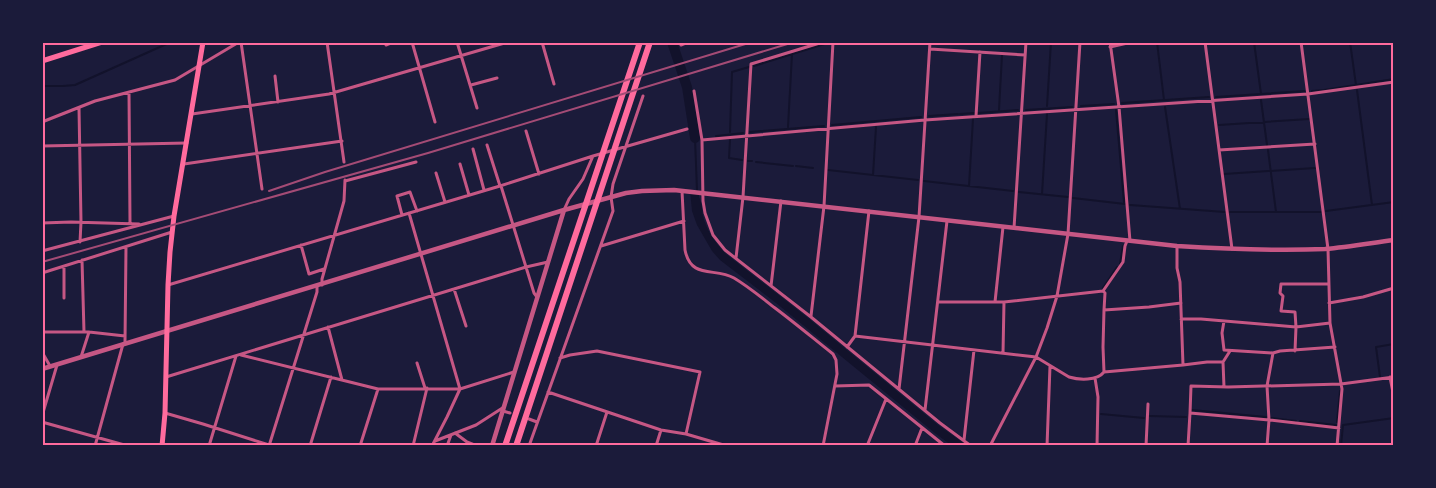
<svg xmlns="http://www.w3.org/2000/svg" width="1436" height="488" font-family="'Source Sans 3',sans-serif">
  <rect width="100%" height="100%" fill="#1b1b3a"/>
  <!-- water -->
  <path fill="#12122b" d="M690 190 699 191V197C702 203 702 210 703 216 707 231 715 243 726 254L808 318 938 425 966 445H951L936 434 776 303 720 260 712 251 697 225 692 211Z"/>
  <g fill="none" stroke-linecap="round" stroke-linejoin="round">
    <!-- stream -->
    <path stroke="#12122b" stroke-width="2" d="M1157 42 1164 100
      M1254 42 1261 94
      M1350 42 1356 85
      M754 66 831 42
      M42 86H63L75 85 171 42
      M1357 90 1372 205
      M1312 91 1324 90 1394 79
      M1216 97 1305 91
      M1261 100 1267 145
      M1122 103 1209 97
      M1047 106 1051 42
      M1081 106 1114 104
      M1165 107 1180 209
      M999 110 1002 55
      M1026 110 1072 107
      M1116 110 1124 202
      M978 113 1018 110
      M960 114 974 113
      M929 116 958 114
      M832 125 921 117
      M1219 125 1309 119
      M788 127 792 54
      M730 132 732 72 749 67
      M750 132 824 126
      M716 136 743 133
      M695 138 697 191
      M730 140 729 158 742 160
      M1268 150 1276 212
      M748 161H752
      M756 162 793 166
      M796 166 813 168
      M828 170 918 180
      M1224 174 1315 168
      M873 175 876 127
      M924 181 1013 191
      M969 186 973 119
      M1019 192 1068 197
      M1042 194 1047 114
      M1073 198 1125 204
      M1130 205 1225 212
      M1326 211 1394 202
      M1230 212H1321
      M1120 264 1123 246
      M1103 288 1117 267
      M1380 377 1376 347 1394 344
      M1192 410 1266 417
      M1101 414 1144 418
      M1150 416 1186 417
      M1271 418 1296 421
      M1300 421 1336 425
      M1337 422 1340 391
      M1341 446 1343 425 1394 418"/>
    <!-- river -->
    <path stroke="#12122b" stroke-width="10" d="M672 42 687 87 695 138"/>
    <!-- minor -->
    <path stroke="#c65784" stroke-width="3" d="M241 42 262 189
      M327 42 344 162
      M412 42 435 122
      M457 42 477 108
      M542 42 554 84
      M680 42 681 45 688 42
      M1110 42 1119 107 1130 241
      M1205 42 1232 249
      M1301 42 1328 249 1330 323 1342 389 1337 446
      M386 45 393 42
      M1110 47 1132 42
      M930 49 1025 55
      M275 76 278 102
      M471 85 497 78
      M694 91 702 140 703 201 705 213 713 235 725 250 811 317 940 423 971 446
      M129 92 130 223
      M79 108 81 222 80 242
      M192 114 329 94 508 42
      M976 116 980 52
      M42 122 95 101 175 80 239 42
      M526 131 539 174
      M702 140 925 120 1308 94 1394 82
      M487 145 500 186
      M42 146 187 143
      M473 149 484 190
      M1219 150 1315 144
      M184 164 342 141
      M460 164 469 195
      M436 173 445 202
      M345 181 416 162
      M501 186 534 293 537 297
      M682 191 685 250C691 280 715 267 734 278 749 287 762 298 775 308 795 323 814 339 833 354L836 360 837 374 823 446
      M564 210 569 199 583 179 593 156
      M409 213 460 389 447 417 432 446
      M402 215 397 196 410 192 417 211
      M42 223 71 222 139 224
      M1014 228 1026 42
      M301 245 309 274 324 269
      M601 246 684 221
      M42 251 174 216
      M736 258 743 197 751 64 823 42
      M82 260 84 332
      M64 266V298
      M42 273 172 232
      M168 285 500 186 593 156 687 129
      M322 285V279L344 201 345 180
      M771 286 781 201
      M454 289 466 326
      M1103 291 1105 293 1104 310 1149 307 1181 303
      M938 302H1004L1103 291 1123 262 1125 246 1127 241
      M995 302 1003 227
      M1329 303 1363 297 1394 288
      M811 316 824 206 833 42
      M1181 319H1201L1296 327 1330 323
      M1224 321 1222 333 1224 350 1273 353 1280 351 1335 347
      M328 327 342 380
      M42 332H89L125 336
      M855 336 1036 357 1069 377C1079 380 1097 381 1104 372L1103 347 1104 310
      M125 343 126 247
      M847 347 855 336 869 211
      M1295 351 1296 327 1295 312 1281 311 1283 296 1280 293 1281 284H1328
      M42 352 50 366
      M1003 353 1004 302
      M241 355 378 389H460L514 372
      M81 357 89 332
      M560 358 570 355 597 351 700 372 686 434
      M417 363 425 388
      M1183 365 1207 362H1223
      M1104 372 1183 365 1180 282 1177 268V246
      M166 377 526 267 548 262
      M1390 377 1394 398
      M1095 378 1098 397 1097 446
      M835 386 869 385 945 446
      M1224 387 1223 362 1230 351
      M899 389 919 217 930 42
      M548 392 661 430 686 434 727 446
      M925 410 947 221
      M503 411 510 413
      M165 413 203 424 269 445
      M1190 413 1191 386 1228 387 1341 384 1394 377
      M42 416 57 365
      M529 419 537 422
      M42 422 128 446
      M455 433 467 442 477 446
      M964 440 974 350
      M435 441 476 425 504 407
      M95 446 123 344
      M209 446 236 356
      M269 446 317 292V286
      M310 446 331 377
      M360 446 378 389
      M413 446 427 388
      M447 446 451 435
      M529 446 613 211 611 197 613 184 643 96
      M596 446 607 412
      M656 446 661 430
      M867 446 886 399
      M915 446 922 428
      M990 446 1036 357 1047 328 1057 296 1068 234 1080 42
      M1047 446 1050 366
      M1146 446 1148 404
      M1188 446 1190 413 1269 420 1339 428
      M1267 446 1269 420 1267 386 1273 353"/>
    <!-- tertiary -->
    <path stroke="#c65784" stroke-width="4.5" d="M42 369 564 210 626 193 642 191 674 190 1177 246C1226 249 1276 251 1325 249 1348 247 1371 243 1394 240
      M492 446 564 210"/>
    <!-- secondary -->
    <path stroke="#ff6b9d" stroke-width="5" d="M42 61 102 42
      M162 446 165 413 168 285 170 252 174 216 203 42"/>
    <!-- motorway -->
    <path stroke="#ff6b9d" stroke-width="6" d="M505 446 640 42
      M516 446 650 42"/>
    <!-- rail -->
    <path stroke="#a44b75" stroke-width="2" d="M269 191 325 172 752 42
      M42 262 428 153 794 42"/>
  </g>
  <!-- border -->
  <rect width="1436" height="488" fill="none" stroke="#1b1b3a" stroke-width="88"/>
  <rect x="44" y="44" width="1348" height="400" fill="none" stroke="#ff6b9d" stroke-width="2"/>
</svg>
